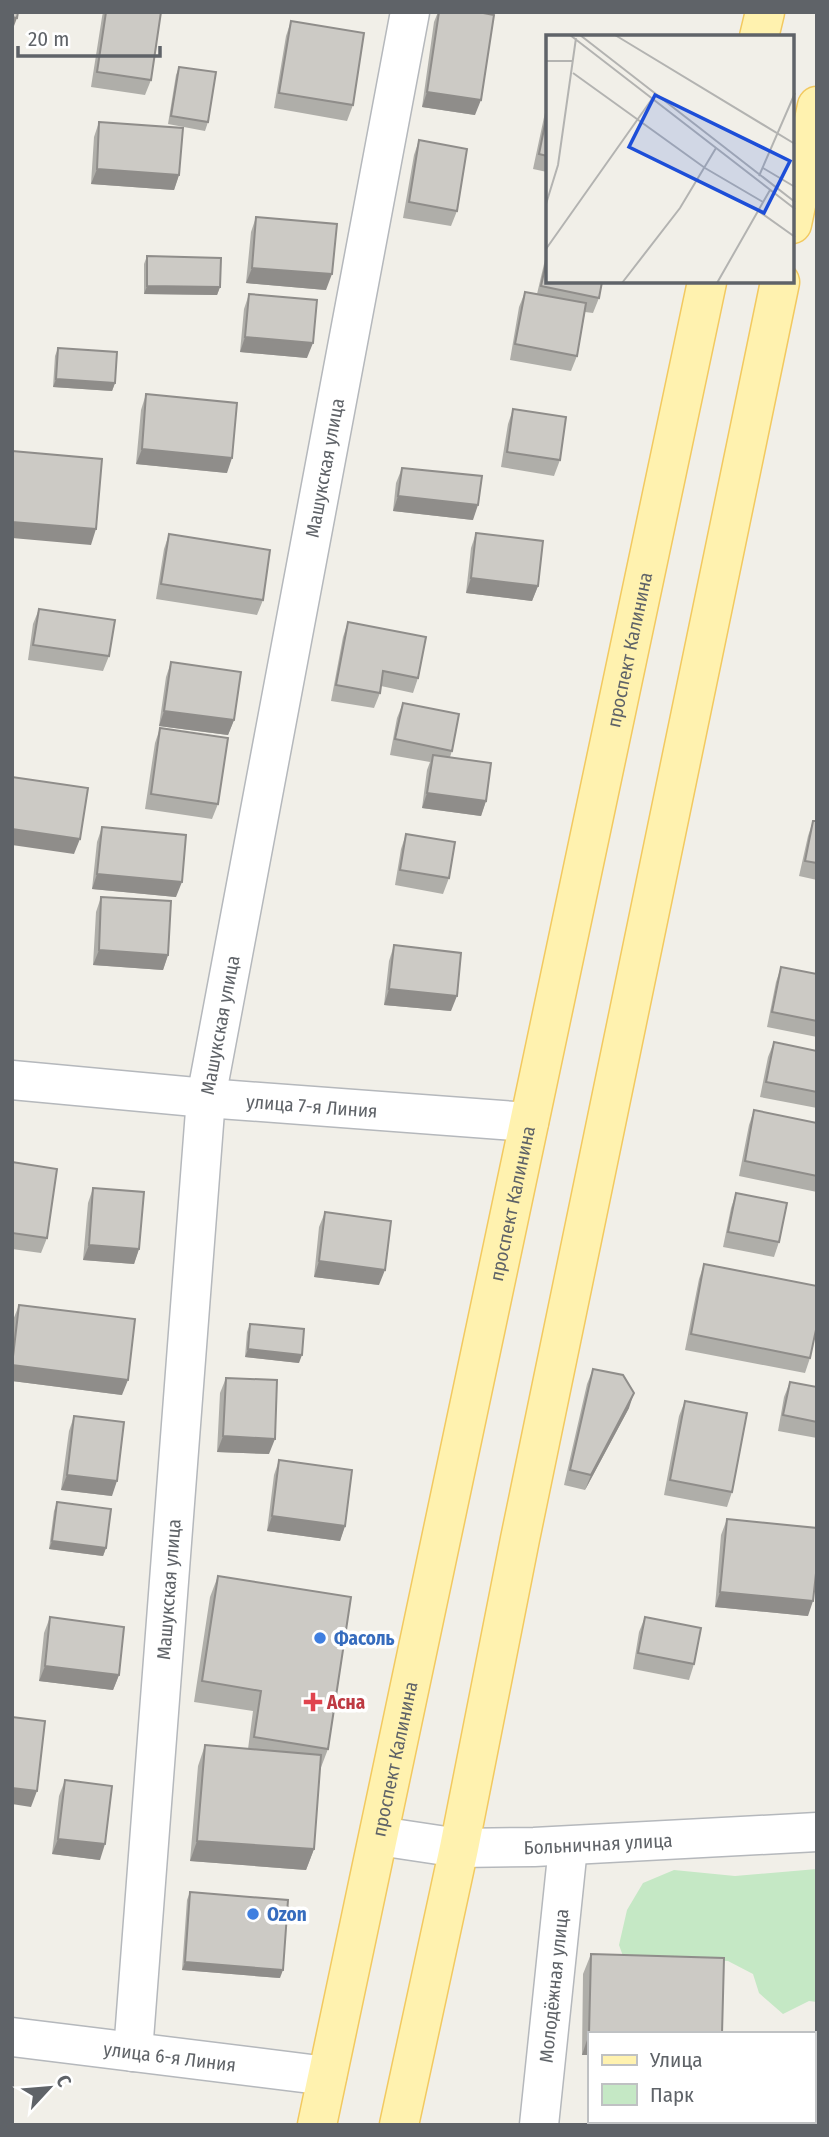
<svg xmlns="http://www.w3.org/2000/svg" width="829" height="2137" font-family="'Fira Sans Condensed',sans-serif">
  <rect width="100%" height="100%" fill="#f1efe8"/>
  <!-- green -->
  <path fill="#c5e8c5" d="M817 1869V2002L809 2001 783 2014 759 1993 753 1974 728 1961 623 1956 619 1945 627 1910 643 1883 674 1870 735 1876Z"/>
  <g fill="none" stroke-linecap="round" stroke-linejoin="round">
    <defs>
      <g id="minor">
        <path id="s1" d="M12 1080 206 1098 529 1122"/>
        <path id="s2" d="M379 1836 459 1848 534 1847 817 1832"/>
        <path id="s3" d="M12 2037 327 2076"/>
        <path id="s4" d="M133 2052 206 1098 410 12"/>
        <path id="s5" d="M539 2125 568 1847"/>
      </g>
      <g id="major">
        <path d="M759 37 765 12"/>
        <path d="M792 224 817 106"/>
        <path id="s6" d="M317 2125 707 282"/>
        <path d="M399 2125 459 1848 520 1539 780 282"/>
      </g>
    </defs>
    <!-- minor casing -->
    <use href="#minor" stroke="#b5b8bc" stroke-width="41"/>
    <!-- major casing -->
    <use href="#major" stroke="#f2c960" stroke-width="41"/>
    <!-- minor -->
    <use href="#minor" stroke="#fff" stroke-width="38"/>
    <!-- major -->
    <use href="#major" stroke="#fff2af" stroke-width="38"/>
  </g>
  <!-- wall -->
  <path fill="#afaea9" d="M103 12H161L151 80 145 95 91 87 102 17Z
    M438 12H478L475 115 422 107 434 22Z
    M291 21 353 105 347 121 274 108 286 36Z
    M179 67 208 122 205 131 168 124 176 75Z
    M547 103V172L533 169Z
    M99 122 179 175 174 190 91 184 94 137Z
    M419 140 457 211 451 226 403 218 414 155Z
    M256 217 326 290 246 283 251 232Z
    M547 251V282L599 298 593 313 585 312 577 356 571 371 510 360 519 307 525 292 537 294Z
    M147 256 220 287 217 295 144 294V264Z
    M249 294 307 358 240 352 244 309Z
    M58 348 115 383 112 391 53 387 55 356Z
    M146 394 227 473 136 464 141 410Z
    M513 409 560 460 554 476 501 467 508 424Z
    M402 468 473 520 393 511 396 483Z
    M476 533 538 586 532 601 466 593 471 548Z
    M169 534 263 600 257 615 156 599 164 549Z
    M39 609 109 656 103 671 28 660 33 624Z
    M348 622 418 678 413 693 381 686 380 693 374 708 331 701 343 637Z
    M171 662 234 720 228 735 159 726 166 677Z
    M403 703 452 751 450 757 486 801 481 816 422 808 427 770 430 762 390 755 397 718Z
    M160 728 218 804 212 819 145 809 155 743Z
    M813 821H817V880L799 876 808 836Z
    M102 827 176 897 92 889 97 842Z
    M406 834 449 878 443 894 395 885 401 849Z
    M101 897 168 955 163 970 93 965 96 912Z
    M394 945 451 1011 384 1005 389 961Z
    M781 967 817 974V1037L767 1027 776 982Z
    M774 1042 817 1051V1108L760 1097 768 1057Z
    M754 1110 817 1123V1192L739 1176 749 1125Z
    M12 1162 47 1238 41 1253 12 1249Z
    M93 1188 139 1249 134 1264 83 1260 88 1203Z
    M736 1193 779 1242 774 1257 723 1247 731 1208Z
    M325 1212 379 1285 314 1277 319 1227Z
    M704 1264 810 1358 805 1373 685 1350 699 1279Z
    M19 1305 122 1395 12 1381V1330L13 1320Z
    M250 1324 299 1363 245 1357 247 1332Z
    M593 1369 629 1408 585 1490 564 1485 587 1384Z
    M226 1378 269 1454 217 1452 220 1393Z
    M790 1382 817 1387V1438L778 1431 784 1397Z
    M685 1401 732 1492 727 1507 664 1495 679 1416Z
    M74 1416 112 1496 61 1490 69 1431Z
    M279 1460 345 1526 340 1541 267 1531 274 1475Z
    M57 1502 106 1548 103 1556 49 1549 54 1511Z
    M727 1519 808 1616 715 1607 721 1535Z
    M218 1576 328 1749 320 1770 314 1849 306 1870 190 1861 198 1766 205 1745 248 1749 253 1711 194 1702 210 1597Z
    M50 1617 119 1675 113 1690 39 1681 44 1633Z
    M645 1617 694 1664 689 1680 633 1669 639 1632Z
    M65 1780 100 1860 52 1854 59 1796Z
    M190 1892 280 1978 182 1970 187 1900Z
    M591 1954 722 2034 582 2055 583 1974Z"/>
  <!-- shaded-wall -->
  <path fill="#8f8d8a" d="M12 17 17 18 14 26H12Z
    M427 92 481 100 475 115 422 107Z
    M97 169 179 175 174 190 91 184Z
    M252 268 332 274 326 290 246 283Z
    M147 286 220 287 217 295 144 294Z
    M245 337 313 343 307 358 240 352Z
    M56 379 115 383 112 391 53 387Z
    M142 449 232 458 227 473 136 464Z
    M398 496 478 505 473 520 393 511Z
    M12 522 96 529 91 545 12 538Z
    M471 578 538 586 532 601 466 593Z
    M164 711 234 720 228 735 159 726Z
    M427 793 486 801 481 816 422 808Z
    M12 829 80 839 74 854 12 845Z
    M97 874 182 882 176 897 92 889Z
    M99 950 168 955 163 970 93 965Z
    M389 989 457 996 451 1011 384 1005Z
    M89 1245 139 1249 134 1264 83 1260Z
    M319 1261 385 1270 379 1285 314 1277Z
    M248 1349 302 1355 299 1363 245 1357Z
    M12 1365 128 1380 122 1395 12 1381Z
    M634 1393 629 1408 585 1490 591 1475Z
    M223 1436 275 1439 269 1454 217 1452Z
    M67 1475 117 1481 112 1496 61 1490Z
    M272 1516 345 1526 340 1541 267 1531Z
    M52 1541 106 1548 103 1556 49 1549Z
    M720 1592 813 1601 808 1616 715 1607Z
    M45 1666 119 1675 113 1690 39 1681Z
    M12 1788 37 1791 31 1807 12 1804Z
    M58 1839 105 1844 100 1860 52 1854Z
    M197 1841 314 1849 306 1870 190 1861Z
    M185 1962 283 1970 280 1978 182 1970Z
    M589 2034V2055H582Z"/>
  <!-- building -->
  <path fill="#cccac5" stroke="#8f8d8a" stroke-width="2" d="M12 12H18L17 18 12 17Z
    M106 12H161L151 80 97 72Z
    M439 12H478L494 15 481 100 427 92Z
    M291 21 364 33 353 105 279 93Z
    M179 67 216 72 208 122 171 116Z
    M547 114V156L539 154Z
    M99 122 183 128 179 175 97 169Z
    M419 140 467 149 457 211 409 202Z
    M256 217 337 224 332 274 252 268Z
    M147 256 221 258 220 287 147 286Z
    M547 258V282H602L599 298 541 286Z
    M525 292 586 303 577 356 515 344Z
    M249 294 317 300 313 343 245 337Z
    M58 348 117 352 115 383 56 379Z
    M146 394 237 403 232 458 142 449Z
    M513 409 566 417 560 460 507 452Z
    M12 451 102 459 96 529 12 522Z
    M402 468 482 476 478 505 398 496Z
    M476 533 543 541 538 586 471 578Z
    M169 534 270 550 263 600 161 584Z
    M39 609 115 620 109 656 33 645Z
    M348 622 426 637 418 678 383 671 380 693 336 685Z
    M171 662 241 672 234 720 164 711Z
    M403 703 459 714 452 751 395 739Z
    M160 728 228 738 218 804 151 794Z
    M433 755 491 763 486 801 427 793Z
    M12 777 88 788 80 839 12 829Z
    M813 821H817V863L805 861Z
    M102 827 186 835 182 882 97 874Z
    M406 834 455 842 449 878 400 870Z
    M101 897 171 901 168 955 99 950Z
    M394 945 461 953 457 996 389 989Z
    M781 967 817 974V1021L772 1012Z
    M774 1042 817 1051V1092L766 1082Z
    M754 1110 817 1123V1176L745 1161Z
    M12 1162 57 1169 47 1238 12 1233Z
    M93 1188 144 1192 139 1249 89 1245Z
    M736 1193 787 1203 779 1242 728 1232Z
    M325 1212 391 1221 385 1270 319 1261Z
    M704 1264 817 1286V1325L810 1358 691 1334Z
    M19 1305 135 1319 128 1380 12 1365Z
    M250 1324 304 1329 302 1355 248 1349Z
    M593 1369 623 1375 634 1393 591 1475 570 1470Z
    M226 1378 277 1380 275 1439 223 1436Z
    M790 1382 817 1387V1422L783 1415Z
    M685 1401 747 1413 732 1492 670 1480Z
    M74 1416 124 1422 117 1481 67 1475Z
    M279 1460 352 1470 345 1526 272 1516Z
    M57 1502 111 1509 106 1548 52 1541Z
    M727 1519 817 1528V1564L813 1601 720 1592Z
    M218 1576 351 1597 328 1749 254 1737 261 1691 202 1681Z
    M50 1617 124 1627 119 1675 45 1666Z
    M645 1617 701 1628 694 1664 638 1653Z
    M12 1717 45 1721 37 1791 12 1788Z
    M205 1745 321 1755 314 1849 197 1841Z
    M65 1780 112 1786 105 1844 58 1839Z
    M190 1892 288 1900 283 1970 185 1962Z
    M591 1954 724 1958 722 2034H589Z"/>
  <!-- markers -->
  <g fill="#3f7fe0" stroke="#fff" stroke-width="2.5">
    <circle cx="320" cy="1638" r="7"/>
    <circle cx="253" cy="1914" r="7"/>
  </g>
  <path fill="#e0444e" stroke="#fff" stroke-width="2.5" d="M309.5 1691.5h7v7h7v7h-7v7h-7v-7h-7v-7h7z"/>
  <g text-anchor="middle" stroke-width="7" stroke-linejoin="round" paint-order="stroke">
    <!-- street labels -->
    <g font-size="19" fill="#5f6368" stroke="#fff">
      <text dy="7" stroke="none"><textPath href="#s4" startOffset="1598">Машукская улица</textPath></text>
      <text dy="7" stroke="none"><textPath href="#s6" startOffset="1508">проспект Калинина</textPath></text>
      <text dy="7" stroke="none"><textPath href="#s4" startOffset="1031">Машукская улица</textPath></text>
      <text dy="7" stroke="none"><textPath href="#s1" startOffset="301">улица 7-я Линия</textPath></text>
      <text dy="7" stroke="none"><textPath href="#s6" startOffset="942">проспект Калинина</textPath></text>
      <text dy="7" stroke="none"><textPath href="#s4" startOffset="464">Машукская улица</textPath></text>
      <text dy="7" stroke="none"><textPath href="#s6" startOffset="374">проспект Калинина</textPath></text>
      <text dy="7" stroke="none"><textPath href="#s2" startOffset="220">Больничная улица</textPath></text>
      <text dy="7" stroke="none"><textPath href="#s5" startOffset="140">Молодёжная улица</textPath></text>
      <text dy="7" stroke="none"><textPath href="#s3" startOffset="159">улица 6-я Линия</textPath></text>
    </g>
    <!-- shop labels -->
    <g font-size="19" font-weight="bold" fill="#366cbe" stroke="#fff" text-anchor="start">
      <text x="334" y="1645">Фасоль</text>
      <text x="267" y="1921">Ozon</text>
    </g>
    <!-- health labels -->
    <g font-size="19" font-weight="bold" fill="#be3a42" stroke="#fff" text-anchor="start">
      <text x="327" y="1709">Асна</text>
    </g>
  </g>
  <!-- overview -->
  <g transform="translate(546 35)">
    <rect width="248" height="248" fill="#f1efe8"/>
    <path fill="none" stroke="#b3b3b1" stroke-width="2" d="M24 0 249 174M34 0 249 167M69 0 249 109M0 26H27M27 38 159 133 217 167M217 133 249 152M213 141 249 58M0 169 12 130 30 3M211 175 249 202M0 214 106 64M76 248 134 173 170 113M171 248 224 155"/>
    <path fill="#1d4ed8" fill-opacity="0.15" stroke="#1d4ed8" stroke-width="3.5" d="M109 60 244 126 218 178 83 112Z"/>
    <rect width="248" height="248" fill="none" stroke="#5f6368" stroke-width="3.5"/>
  </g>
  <!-- border -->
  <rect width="829" height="2137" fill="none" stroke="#5f6368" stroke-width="28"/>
  <!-- legend -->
  <rect x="588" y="2032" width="228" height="91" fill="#ffffff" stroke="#bfc1c3" stroke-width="2"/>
  <rect x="602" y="2055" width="35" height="10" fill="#fff2af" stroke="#bfc1c3" stroke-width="2"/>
  <text x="650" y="2067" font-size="21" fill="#5f6368">Улица</text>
  <rect x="602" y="2084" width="35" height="21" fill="#c5e8c5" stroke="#bfc1c3" stroke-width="2"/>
  <text x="650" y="2102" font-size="21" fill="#5f6368">Парк</text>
  <!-- north arrow -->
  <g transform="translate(49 2088) rotate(64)" stroke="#ffffff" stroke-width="5" paint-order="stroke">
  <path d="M0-5L12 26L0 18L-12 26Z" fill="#5f6368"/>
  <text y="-10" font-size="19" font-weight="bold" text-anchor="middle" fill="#5f6368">С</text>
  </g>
  <!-- scale -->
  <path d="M18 46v10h142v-10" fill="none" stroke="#5f6368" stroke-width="3.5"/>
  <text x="28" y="46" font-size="21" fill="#5f6368" stroke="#ffffff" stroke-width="5" paint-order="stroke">20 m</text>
</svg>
